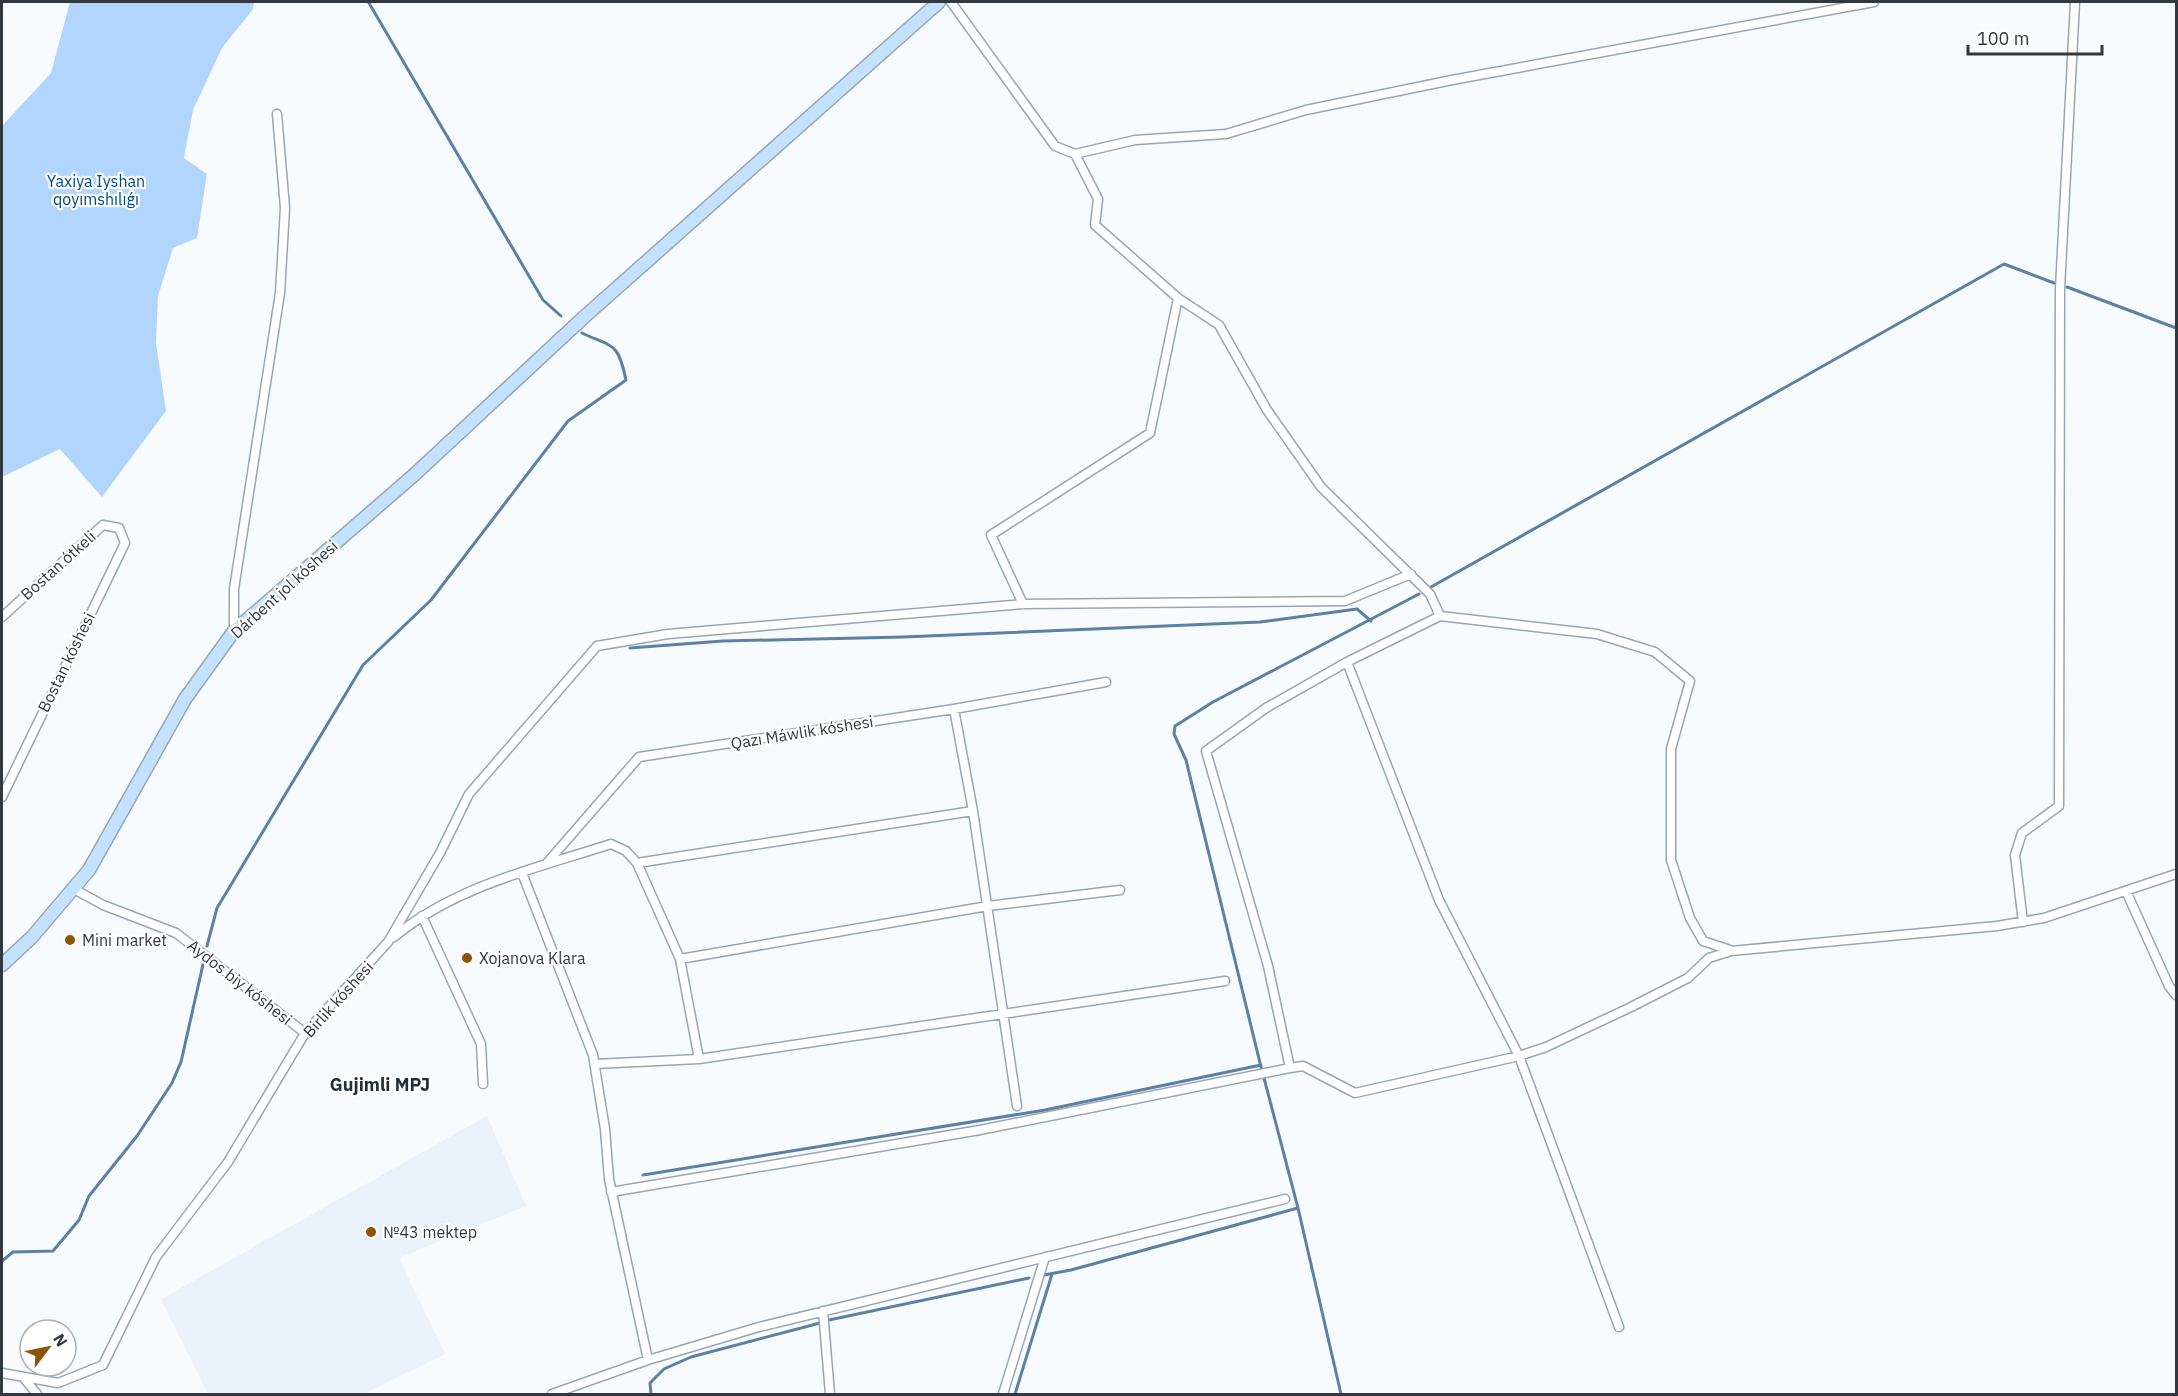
<svg xmlns="http://www.w3.org/2000/svg" width="2178" height="1396" font-family="'IBM Plex Sans',sans-serif">
  <rect width="100%" height="100%" fill="#f7fbfe"/>
  <!-- built -->
  <path fill="#e9f1fb" d="M487 1116 526 1206 399 1258 445 1354 364 1394H208L161 1299Z"/>
  <!-- green -->
  <path fill="#b1d5fd" d="M70 2H254L253 9 222 48 193 110 184 158 207 174 197 238 173 248 158 296 156 343 166 411 102 497 60 449 2 477V126L51 73Z"/>
  <g fill="none" stroke-linecap="round" stroke-linejoin="round">
    <!-- stream -->
    <path stroke="#5e80a5" stroke-width="3" d="M369 3 543 300 561 316
      M2067 287 2176 328
      M1431 587 2004 264 2054 283
      M630 648 723 641 903 637 1260 622 1357 609 1371 621
      M207 946 217 908 363 665 431 600 568 421 626 380C618 342 614 348 582 333
      M1262 1071 1186 760 1174 734 1175 726 1213 702 1419 594
      M1264 1078 1298 1208 1341 1394
      M643 1175 1045 1110 1261 1065
      M2 1261 13 1252 53 1251 79 1220 89 1196 137 1136 172 1083 181 1062 204 960
      M1044 1275 1071 1270 1298 1208
      M829 1320 1029 1278
      M651 1394 650 1383 664 1369 691 1357 820 1323
      M1015 1394 1052 1274"/>
    <defs>
      <path id="minor" d="M951 2 1055 146 1075 154 1135 140 1226 134 1306 110 1452 80 1874 2
        M1075 154 1098 199 1095 225 1178 298 1219 325 1267 410 1321 487 1430 594 1440 616
        M1023 604 991 535 1150 433 1178 298
        M2 617 103 525 119 528 125 543 2 797
        M234 631V589L280 293 285 208 277 114
        M1347 662 1439 900 1519 1056 1619 1327
        M954 709 973 811 1017 1106
        M637 863 680 959 699 1059
        M546 864 639 757 954 709 1106 682
        M522 873 593 1055 605 1129 609 1179 648 1360
        M74 889 103 905 176 933 305 1033
        M2126 891 2169 986 2176 995
        M422 916 481 1044 483 1084
        M2023 922 2015 855 2022 833 2059 806 2060 289 2075 2
        M394 937C455 886 537 868 611 844L626 851 637 863 973 811
        M680 959 988 906 1120 890
        M595 1064 699 1059 1225 981
        M1290 1068 1268 966 1206 751 1266 708 1347 662 1440 616 1597 634 1655 652 1690 681 1671 749V860L1690 918 1703 941 1730 950
        M611 1192 980 1130 1290 1068 1303 1066 1355 1093 1519 1056 1546 1047 1629 1008 1688 978 1709 958 1731 951 1997 926 2044 918 2176 874
        M823 1311 830 1394
        M2 1373 58 1383 103 1365 156 1257 228 1162 305 1033 388 942 440 853 469 794 597 646 668 634 1023 604 1345 601 1411 574
        M23 1377 37 1394
        M552 1394 648 1360 759 1327 1285 1199
        M1003 1394 1045 1257"/>
      <path id="secondary" d="M2 965 32 937 89 870 185 699 234 631 414 475 583 318 939 2"/>
    </defs>
    <!-- minor casing -->
    <use href="#minor" stroke="#97a6b7" stroke-width="11"/>
    <!-- secondary casing -->
    <use href="#secondary" stroke="#97a6b7" stroke-width="15"/>
    <!-- minor -->
    <use href="#minor" stroke="#fff" stroke-width="8"/>
    <!-- secondary -->
    <use href="#secondary" stroke="#c4e1fe" stroke-width="12"/>
  </g>
  <!-- markers -->
  <g fill="#8c5606" stroke="#fff" stroke-width="2">
    <circle cx="70" cy="940" r="6"/>
    <circle cx="467" cy="958" r="6"/>
    <circle cx="371" cy="1232" r="6"/>
  </g>
  <g text-anchor="middle" stroke-width="4.5" stroke-linejoin="round" paint-order="stroke">
    <!-- park labels -->
    <g font-size="16" fill="#004986" stroke="#fff">
      <text x="96" y="187">Yaxiya Iyshan<tspan x="96" dy="18">qoyımshılıǵı</tspan></text>
    </g>
    <!-- street labels -->
    <g font-size="16" fill="#32383f" stroke="#fff">
      <text transform="translate(58 565) rotate(-42)" y="6">Bostan ótkeli</text>
      <text transform="translate(284 589) rotate(-42)" y="6">Dárbent jol kóshesi</text>
      <text transform="translate(66 662) rotate(-64)" y="6">Bostan kóshesi</text>
      <text transform="translate(802 732) rotate(-9)" y="6">Qazı Máwlik kóshesi</text>
      <text transform="translate(240 982) rotate(38)" y="6">Aydos biy kóshesi</text>
      <text transform="translate(338 999) rotate(-48)" y="6">Birlik kóshesi</text>
    </g>
    <!-- poi labels -->
    <g font-size="16" fill="#32383f" stroke="#fff" text-anchor="start">
      <text x="82" y="946">Mini market</text>
      <text x="479" y="964">Xojanova Klara</text>
      <text x="383" y="1238">№43 mektep</text>
    </g>
    <!-- neighbourhood labels -->
    <g font-size="18" font-weight="bold" fill="#222e3c" stroke="#fff">
      <text x="380" y="1091">Gujimli MPJ</text>
    </g>
  </g>
  <!-- border -->
  <rect width="2178" height="1396" fill="none" stroke="#32383f" stroke-width="6"/>
  <!-- north arrow -->
  <g transform="translate(48 1348) rotate(58)"><circle r="28" fill="#ffffff" stroke="#adafb2" stroke-width="1.5"/>
  <path d="M0-4.5L10 22L0 15L-10 22Z" fill="#8c5606"/>
  <text y="-9" font-size="16" font-weight="bold" text-anchor="middle" fill="#32383f">N</text>
  </g>
  <!-- scale -->
  <path d="M1968 45v9h134v-9" fill="none" stroke="#32383f" stroke-width="3"/>
  <text x="1977" y="45" font-size="18" fill="#32383f" stroke="#ffffff" stroke-width="4.5" paint-order="stroke">100 m</text>
</svg>
